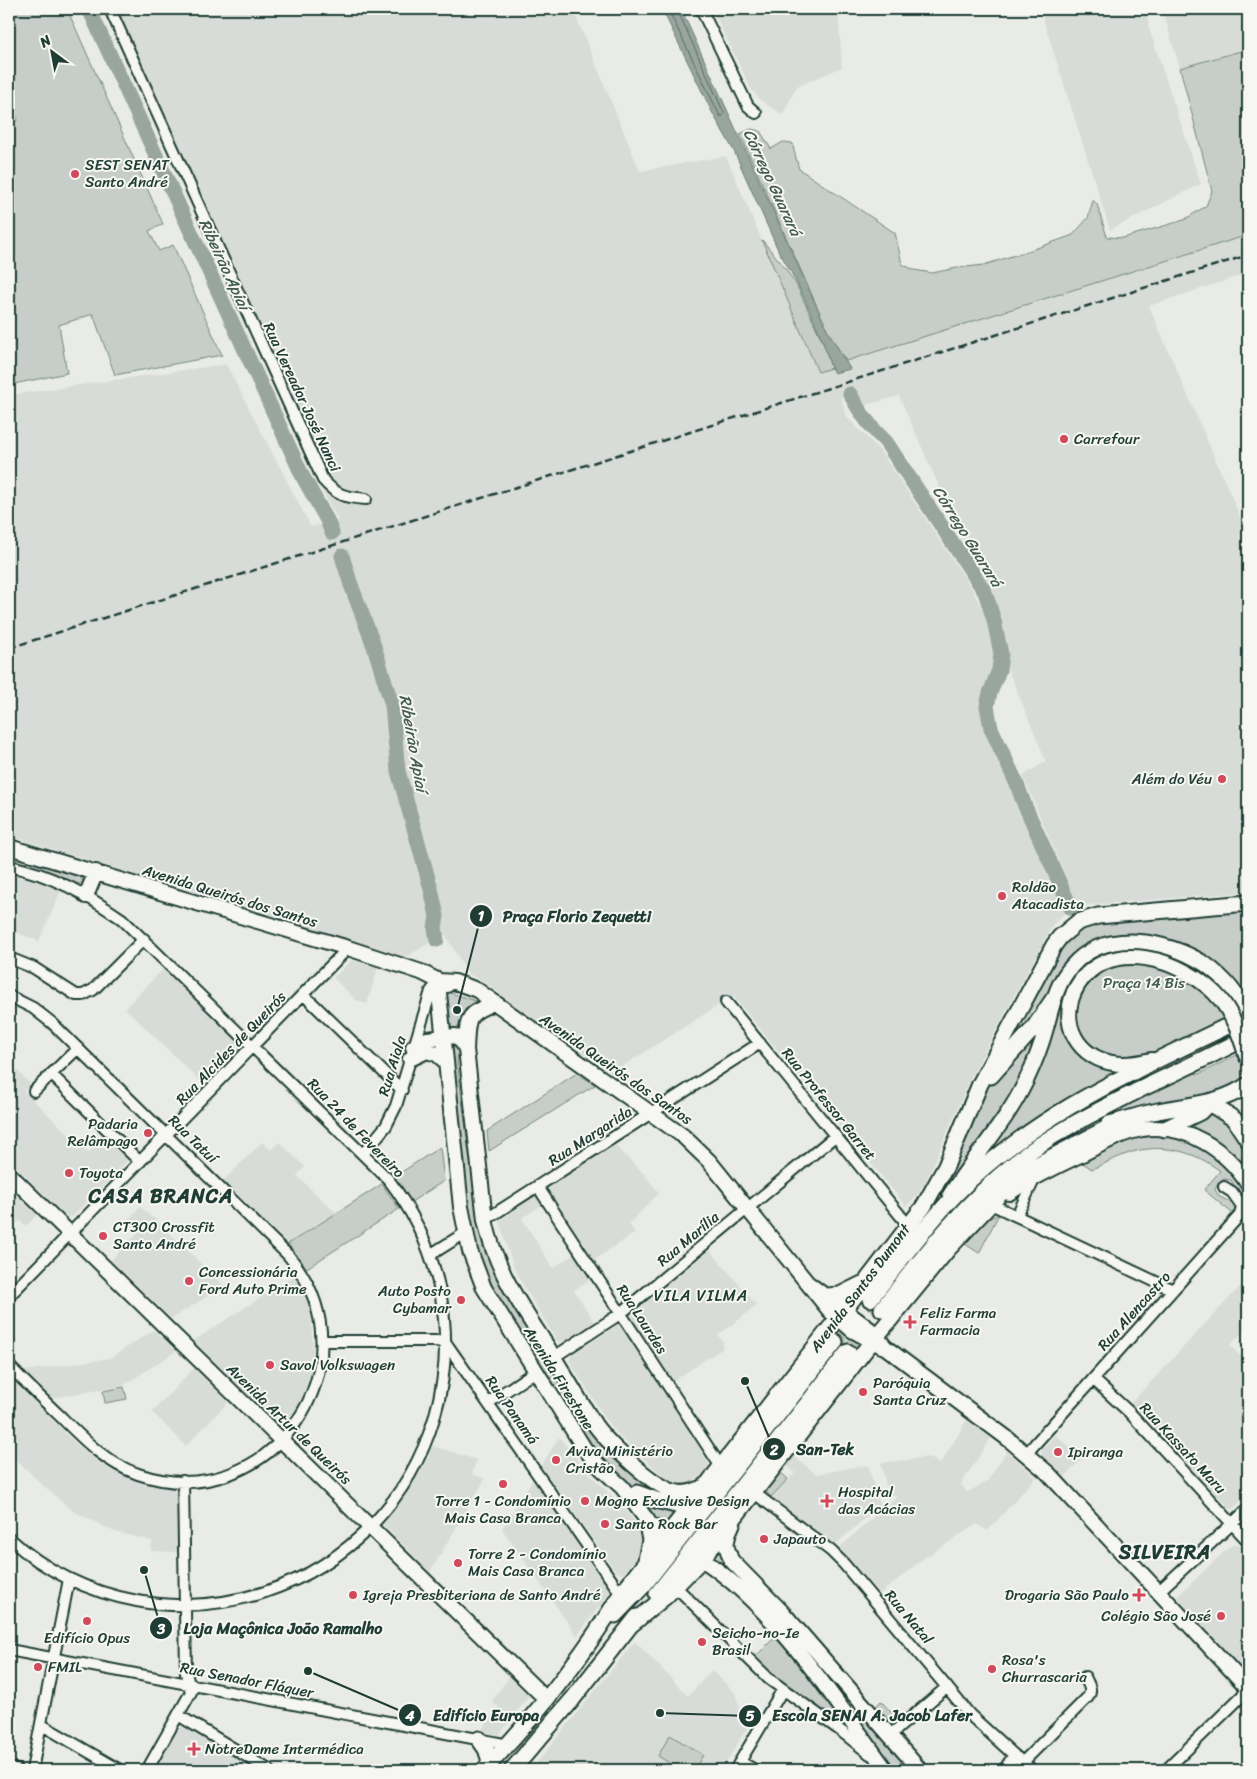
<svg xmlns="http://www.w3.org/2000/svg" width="1257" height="1779" font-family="Sriracha,sans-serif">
  <rect width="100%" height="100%" fill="#e9ebe7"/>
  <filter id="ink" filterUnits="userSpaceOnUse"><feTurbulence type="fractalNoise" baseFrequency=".02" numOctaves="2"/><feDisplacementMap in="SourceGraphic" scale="10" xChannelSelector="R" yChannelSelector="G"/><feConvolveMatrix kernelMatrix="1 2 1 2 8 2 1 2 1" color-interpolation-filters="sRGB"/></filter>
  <g filter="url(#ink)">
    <!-- built -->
    <path fill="#d8dcd8" d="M115 9H573L640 171 726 156 818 372 831 368 834 373 849 369 846 361 1248 235V273L1149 306 1248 535V892L1078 906 1023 776 1046 761 1007 667 1005 633 1001 615 987 584 969 554 899 396 866 405 861 401 858 392 841 397 847 417 881 452 971 587 991 626 994 659 992 675 984 692 983 717 999 763 1011 785 1019 813 1057 890 1066 912 1053 924 971 1077 925 1184 915 1198 906 1206 733 996 612 1073 477 978 468 974 445 934 406 957 9 836V395L226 364 311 527 338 520 307 464Z
      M712 9H838L842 67 796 87 783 115 760 100 751 89Z
      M1040 9H1146L1149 28 1201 184 1110 230Z
      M1162 9H1248V49L1180 68Z
      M9 875 33 880 61 891 39 941 9 930Z
      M352 960 378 967 367 1004 356 1000 333 978Z
      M163 969 239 1043 238 1049 203 1084 125 1008Z
      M10 1060 15 1065 14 1067 30 1084 24 1091 88 1153 105 1136 129 1159 72 1217H67L9 1160V1062Z
      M262 1142 271 1150 279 1142 297 1159 305 1167 297 1176 336 1213 288 1244 223 1181Z
      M615 1145 645 1175 659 1193 629 1224 635 1233 594 1260 548 1189Z
      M9 1188 37 1215 26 1226 20 1220 9 1233Z
      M536 1196 542 1205 522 1218 553 1268 574 1254 590 1280 574 1290 595 1323 565 1341 558 1342 523 1285 513 1265 499 1221Z
      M140 1207 152 1218 153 1217 224 1286 171 1319 111 1260 137 1234 125 1223Z
      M710 1250 757 1306 718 1335 723 1342 722 1349 673 1381 632 1318 633 1313Z
      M294 1276 305 1294 311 1311 313 1355 309 1382 305 1393 295 1411 282 1427 193 1341Z
      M1248 1278V1327L1230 1345 1240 1356 1248 1349V1494L1234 1508 1230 1509 1130 1404Z
      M619 1324 709 1462 708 1468 704 1474 687 1485 680 1486 672 1484 620 1437 605 1418 569 1361 571 1355Z
      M154 1330 176 1351 123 1386 51 1398 24 1371 110 1358Z
      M194 1368 228 1402 186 1446 152 1412Z
      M9 1377 79 1446 107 1468 128 1478 146 1485 175 1489 177 1491V1552L151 1551 152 1541 115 1532 73 1511 48 1490 9 1453Z
      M967 1420 991 1438 961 1484 967 1492 986 1483 1007 1451 1036 1477 988 1531 977 1524 924 1558 880 1594 839 1548 898 1495H888L881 1463 929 1457 940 1464Z
      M1055 1435 1082 1458 1065 1477 1042 1455 1041 1451Z
      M559 1437 585 1469 625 1509 638 1526 641 1537 639 1551 634 1561 623 1574 616 1572 541 1466Z
      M433 1446 477 1460 472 1474 485 1479 430 1572 383 1525 409 1489 425 1463Z
      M792 1455 816 1474 868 1465 880 1505 835 1545 771 1497 795 1473 785 1464Z
      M533 1479 611 1591 577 1636 502 1529Z
      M1236 1544 1239 1545 1248 1552V1675L1180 1601 1178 1598 1179 1595 1230 1546Z
      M635 1641 688 1696 712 1670 735 1693 747 1728 722 1770H531Z
      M509 1677 529 1696 499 1735 480 1732 499 1707 491 1702Z
      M180 1727H185L256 1770H155Z"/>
    <!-- green -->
    <path fill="#c7cec9" stroke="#73867e" d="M9 9H67L163 224 149 231 159 251 173 245 222 355 115 375 93 314 59 325 67 373 9 385V124L18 120 9 96Z
      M1248 49V235L846 361 831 338 740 134 751 129 760 131 771 149 783 142 792 143 799 169 895 233 902 264 914 270 932 273 957 268 984 265 1037 248 1073 235 1088 218 1093 200 1097 204 1107 237 1123 238 1184 220 1206 206 1212 191 1180 68Z
      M762 240 783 265 797 286 826 349 831 368 818 372Z
      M9 855 81 877 83 882 79 884 46 871 9 861Z
      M1236 911 1240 913 1248 921V1007L1146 1056 1120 1060 1069 1040 1122 1070C1072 1099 1023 1126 978 1162L1012 1114 1049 999 1002 1058 1057 949 1076 931 1094 923Z
      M448 993H451L479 1002 461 1031 448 1029 446 995Z
      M1034 1038 1036 1039 1027 1073 982 1144 922 1216 986 1089 999 1070Z
      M450 1039 459 1046 457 1061 479 1230 483 1247 506 1297 589 1431 612 1457 624 1468 642 1480 643 1482 641 1487H633L629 1483 607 1462 584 1435 497 1296 483 1266 475 1241 467 1202Z
      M1248 1045V1079L1227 1090 1105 1119 1104 1116 1190 1073 1199 1074 1241 1053Z
      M577 1073 595 1085 489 1151 487 1131Z
      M1211 1112C1240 1128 1248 1145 1248 1177L1168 1125 1099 1136 1161 1116Z
      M1150 1134C1186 1138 1197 1143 1226 1166L1225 1167C1235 1179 1248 1194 1248 1210L1231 1180 1224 1179 1218 1182 1215 1190 1220 1197 1234 1204 1236 1209 1232 1213 1204 1190 1220 1171C1196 1152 1166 1144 1136 1151 1121 1155 1106 1163 1092 1169L1078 1160 1126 1139Z
      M440 1147 444 1181 411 1202 394 1177Z
      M382 1184 399 1209 307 1268 288 1244Z
      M999 1214 979 1253 965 1244 990 1218Z
      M124 1387 127 1399 105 1403 103 1391Z
      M779 1471 788 1479 771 1497 767 1493V1488Z
      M651 1506 677 1512 665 1530 657 1522 650 1508Z
      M720 1543 758 1594 912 1770H893L840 1695 709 1558Z
      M776 1636 825 1694 851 1733 773 1676 754 1658Z
      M881 1701 899 1721 890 1722 875 1707Z
      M670 1735 703 1755 694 1770H681L658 1756Z"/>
    <!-- water -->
    <path fill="#99a6a0" stroke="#687c75" d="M662 9H681L827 329 850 369 834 373C829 365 828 357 825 348 814 318 796 278 779 252L734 151 712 112Z"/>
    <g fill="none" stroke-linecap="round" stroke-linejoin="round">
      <!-- shore -->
      <path stroke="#50675f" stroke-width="1" d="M668 9 717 110 720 116H723L724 113 677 9"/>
      <!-- river -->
      <path stroke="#99a6a0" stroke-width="15" d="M89 9 303 477 327 520 332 533
        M850 394C860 413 871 428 886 442L985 592 994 620 1001 654 999 670 990 693 987 706 991 728 1016 782 1025 806 1071 908
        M342 556 351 585 374 646 392 705 398 771 431 889 437 916 435 928 437 940"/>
      <!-- highway-tunnel -->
      <path stroke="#c1c8c3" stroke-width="15" stroke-dasharray="15 8" stroke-linecap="butt" d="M835 1342 870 1299
        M848 1352 882 1309"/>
      <defs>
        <path id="minor" d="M110 9 323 480C337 496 345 497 366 499
          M701 9 748 106 756 113
          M9 866C51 874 87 895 122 919L388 1179C501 1324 439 1534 265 1592 224 1605 180 1609 137 1601 89 1592 45 1571 9 1538
          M9 958 34 968 76 995H83L93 990 144 939
          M304 995 402 1090
          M9 996 33 1008 52 1023 288 1255C379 1362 270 1519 138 1474 106 1463 84 1440 60 1416 43 1400 26 1383 9 1366
          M726 1002 908 1225
          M51 1074 140 1162
          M34 1091 78 1048
          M363 1154 386 1126 396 1106 431 991 439 981
          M538 1187 721 1467
          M993 1205 1173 1290
          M1017 1215 1035 1178
          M485 1220 760 1043
          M430 1255 465 1233
          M9 1296 348 948
          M322 1341H437L446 1343 621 1594
          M554 1357 620 1314 835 1136
          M1093 1379 1129 1412 1248 1541
          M488 1403 536 1371
          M1026 1454 1240 1215 1242 1206 1232 1192 1224 1187
          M753 1492 831 1551 844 1564 970 1715 1014 1755 1032 1770
          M676 1587 769 1679 841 1731 870 1754
          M1158 1592 1248 1509
          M9 1650 509 1745
          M178 1715 269 1770
          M42 1725 120 1770
          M889 1736 947 1687
          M740 1762 755 1770
          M1023 1762 1088 1697C1093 1690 1088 1684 1085 1677
          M9 1768 17 1770
          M32 1770 69 1579
          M147 1770 191 1692 186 1673 183 1481
          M735 1770 783 1689
          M1004 1770 1014 1755
          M1166 1770 1248 1690"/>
        <path id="major" d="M9 847 348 948 421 972 447 985
          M86 896 96 872
          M439 981V993L461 1207 470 1251 484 1288 584 1448 601 1468 622 1487 650 1524 676 1542
          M439 981 455 982 477 990 683 1136 709 1161 830 1311 852 1330 882 1346
          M1074 992C1058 1030 1084 1064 1124 1064 1133 1064 1142 1062 1151 1060
          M494 1003C464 1014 468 1019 466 1049L485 1220C495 1268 519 1303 545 1343 562 1370 578 1398 595 1425 608 1443 654 1488 676 1492 686 1495 697 1490 706 1486
          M413 1047 427 1039 455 1036 461 1040 466 1049
          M410 1059 427 1051 437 1054 446 1062
          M9 1174 546 1699
          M1009 1193C1030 1179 1053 1168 1076 1157 1097 1147 1119 1133 1142 1129 1185 1123 1226 1149 1248 1184
          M950 1195C974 1156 1006 1123 1026 1081 1034 1064 1041 1047 1046 1028 1052 1007 1056 983 1072 966 1105 928 1167 940 1205 964 1223 977 1239 995 1248 1016
          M809 1284 872 1331 885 1347 1007 1438 1048 1473 1248 1688
          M733 1523 729 1532 726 1545 731 1560 784 1614 920 1770
          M694 1554C773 1603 832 1696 886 1770"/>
        <path id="highway" d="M991 1076 1033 1029 1054 998
          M1209 1103 1234 1119 1248 1140
          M1109 1124C1126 1120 1141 1114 1158 1111 1192 1104 1218 1105 1248 1085
          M1165 1129 1200 1112 1208 1104
          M827 1296 840 1295 862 1284
          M870 1299C898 1264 925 1226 956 1194 1036 1111 1147 1066 1248 1016
          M882 1309C923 1257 962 1205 1015 1163 1052 1133 1096 1112 1139 1090 1175 1073 1212 1055 1248 1037
          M637 1493 656 1500 696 1510
          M646 1519 650 1540 646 1560
          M657 1594 848 1352
          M615 1615 643 1586 835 1342
          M632 1624 666 1596 702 1559 866 1349 948 1249 998 1196 1033 1167 1119 1122
          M479 1739 486 1749 491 1764
          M484 1770C535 1717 583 1656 621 1594L845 1309 924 1206 946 1166 980 1084 1054 945 1060 937 1078 922 1098 916 1248 903
          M512 1770 572 1700 637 1617"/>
      </defs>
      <!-- minor casing -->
      <use href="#minor" stroke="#1f3d34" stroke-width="14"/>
      <!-- major casing -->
      <use href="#major" stroke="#1f3d34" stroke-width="18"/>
      <!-- highway casing -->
      <use href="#highway" stroke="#1f3d34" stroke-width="19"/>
      <!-- minor -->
      <use href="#minor" stroke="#f6f6f2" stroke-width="10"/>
      <!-- major -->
      <use href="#major" stroke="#f6f6f2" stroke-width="14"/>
      <!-- highway -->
      <use href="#highway" stroke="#f6f6f2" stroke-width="15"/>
      <!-- rail -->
      <path stroke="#1f3d34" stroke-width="2.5" stroke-dasharray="8 4" stroke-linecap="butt" d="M9 648 1248 255"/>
      <defs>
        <path id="major-bridge" d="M1074 992C1103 932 1187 959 1221 1000 1235 1018 1241 1039 1248 1060"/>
      </defs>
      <!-- major-bridge casing -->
      <use href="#major-bridge" stroke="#1f3d34" stroke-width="18" stroke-linecap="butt"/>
      <!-- major-bridge -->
      <use href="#major-bridge" stroke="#f6f6f2" stroke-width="14"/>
    </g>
  </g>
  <!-- markers -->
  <g fill="#d1495b" stroke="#f6f6f2" stroke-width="2">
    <circle cx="75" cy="174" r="5"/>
    <circle cx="1064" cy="439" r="5"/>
    <circle cx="1222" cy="779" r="5"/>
    <circle cx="1002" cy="896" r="5"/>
    <circle cx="148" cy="1133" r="5"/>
    <circle cx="69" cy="1173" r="5"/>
    <circle cx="103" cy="1236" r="5"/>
    <circle cx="189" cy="1281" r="5"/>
    <circle cx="461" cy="1300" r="5"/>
    <path d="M907.5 1314.5h5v5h5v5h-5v5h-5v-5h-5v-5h5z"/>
    <circle cx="270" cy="1365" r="5"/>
    <circle cx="863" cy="1392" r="5"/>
    <circle cx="1058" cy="1452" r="5"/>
    <circle cx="556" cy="1460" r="5"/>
    <circle cx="503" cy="1484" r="5"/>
    <circle cx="585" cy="1501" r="5"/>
    <path d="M824.5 1493.5h5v5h5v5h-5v5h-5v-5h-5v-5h5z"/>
    <circle cx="605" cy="1524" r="5"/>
    <circle cx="764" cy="1539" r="5"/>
    <circle cx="458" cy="1563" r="5"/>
    <circle cx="353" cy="1595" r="5"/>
    <path d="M1136.5 1587.5h5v5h5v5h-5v5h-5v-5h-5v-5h5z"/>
    <circle cx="1221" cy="1616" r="5"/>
    <circle cx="87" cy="1621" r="5"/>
    <circle cx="702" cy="1642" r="5"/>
    <circle cx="38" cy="1667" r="5"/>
    <circle cx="992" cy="1669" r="5"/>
    <path d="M191.5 1741.5h5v5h5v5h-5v5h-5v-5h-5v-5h5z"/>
  </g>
  <g text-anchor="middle" stroke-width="4" stroke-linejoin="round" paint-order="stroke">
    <!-- poi labels -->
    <g font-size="15" fill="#1f3d34" stroke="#f6f6f2" text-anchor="start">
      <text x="85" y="170">SEST SENAT<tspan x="85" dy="17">Santo André</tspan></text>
      <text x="1074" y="444">Carrefour</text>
      <text x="1212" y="784" text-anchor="end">Além do Véu</text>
      <text x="1012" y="892">Roldão<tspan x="1012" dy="17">Atacadista</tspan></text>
      <text x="138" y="1129" text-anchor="end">Padaria<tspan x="138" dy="17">Relâmpago</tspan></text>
      <text x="79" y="1178">Toyota</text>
      <text x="113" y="1232">CT300 Crossfit<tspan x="113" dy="17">Santo André</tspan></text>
      <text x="199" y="1277">Concessionária<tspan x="199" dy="17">Ford Auto Prime</tspan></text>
      <text x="451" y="1296" text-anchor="end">Auto Posto<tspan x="451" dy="17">Cybamar</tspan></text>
      <text x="920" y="1318">Feliz Farma<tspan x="920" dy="17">Farmacia</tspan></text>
      <text x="280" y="1370">Savol Volkswagen</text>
      <text x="873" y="1388">Paróquia<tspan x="873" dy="17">Santa Cruz</tspan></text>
      <text x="566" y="1456">Aviva Ministério<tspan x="566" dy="17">Cristão</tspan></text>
      <text x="1068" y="1457">Ipiranga</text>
      <text x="838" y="1497">Hospital<tspan x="838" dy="17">das Acácias</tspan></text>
      <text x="503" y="1506" text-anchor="middle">Torre 1 - Condomínio<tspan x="503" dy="17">Mais Casa Branca</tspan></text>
      <text x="595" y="1506">Mogno Exclusive Design</text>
      <text x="615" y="1529">Santo Rock Bar</text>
      <text x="774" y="1544">Japauto</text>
      <text x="468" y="1559">Torre 2 - Condomínio<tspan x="468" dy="17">Mais Casa Branca</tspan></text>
      <text x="363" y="1600">Igreja Presbiteriana de Santo André</text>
      <text x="1129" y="1600" text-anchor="end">Drogaria São Paulo</text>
      <text x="1211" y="1621" text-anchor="end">Colégio São José</text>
      <text x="712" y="1638">Seicho-no-Ie<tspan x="712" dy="17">Brasil</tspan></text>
      <text x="87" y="1643" text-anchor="middle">Edifício Opus</text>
      <text x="1002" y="1665">Rosa's<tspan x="1002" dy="17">Churrascaria</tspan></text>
      <text x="48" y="1672">FMIL</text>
      <text x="205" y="1754">NotreDame Intermédica</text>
    </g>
    <!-- street labels -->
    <g font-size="15" fill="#1f3d34" stroke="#f6f6f2">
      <text transform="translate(302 397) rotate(65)" y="5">Rua Vereador José Nanci</text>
      <text transform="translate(230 896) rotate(17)" y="5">Avenida Queirós dos Santos</text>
      <text transform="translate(231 1048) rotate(-46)" y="5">Rua Alcides de Queirós</text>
      <text transform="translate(392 1066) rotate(-73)" y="5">Rua Aiala</text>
      <text transform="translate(616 1069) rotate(35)" y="5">Avenida Queirós dos Santos</text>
      <text transform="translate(829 1104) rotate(51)" y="5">Rua Professor Garret</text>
      <text transform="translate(356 1128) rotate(46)" y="5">Rua 24 de Fevereiro</text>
      <text transform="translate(590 1136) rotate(-33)" y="5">Rua Margarida</text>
      <text transform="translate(193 1139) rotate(44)" y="5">Rua Tatuí</text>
      <text transform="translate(688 1239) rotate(-40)" y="5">Rua Marília</text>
      <text transform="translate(860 1288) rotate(-53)" y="5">Avenida Santos Dumont</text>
      <text transform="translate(1134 1311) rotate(-48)" y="5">Rua Alencastro</text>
      <text transform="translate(642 1319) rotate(57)" y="5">Rua Lourdes</text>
      <text transform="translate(559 1378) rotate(58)" y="5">Avenida Firestone</text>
      <text transform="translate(512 1410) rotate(55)" y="5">Rua Panamá</text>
      <text transform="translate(289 1424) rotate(44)" y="5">Avenida Artur de Queirós</text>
      <text transform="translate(1183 1448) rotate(47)" y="5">Rua Kassato Maru</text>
      <text transform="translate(909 1617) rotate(50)" y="5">Rua Natal</text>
      <text transform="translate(247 1680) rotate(11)" y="5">Rua Senador Fláquer</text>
    </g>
    <!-- park labels -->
    <g font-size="15" fill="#415a52" stroke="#f6f6f2">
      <text x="1144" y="988">Praça 14 Bis</text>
    </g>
    <!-- water labels -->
    <g font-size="16" font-style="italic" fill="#445c54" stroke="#f6f6f2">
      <text transform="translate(773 182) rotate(65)" y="6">Córrego Guarará</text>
      <text transform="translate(225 264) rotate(65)" y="6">Ribeirão Apiaí</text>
      <text transform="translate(968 536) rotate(58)" y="6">Córrego Guarará</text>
      <text transform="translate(414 743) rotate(80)" y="6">Ribeirão Apiaí</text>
    </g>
    <!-- neighbourhood labels -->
    <g font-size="16" letter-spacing="1" fill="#1f3d34" stroke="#f6f6f2">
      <text x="701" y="1301">VILA VILMA</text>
    </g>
    <!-- district labels -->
    <g font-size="20" font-weight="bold" letter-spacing="1" fill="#1f3d34" stroke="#f6f6f2">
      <text x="161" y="1203">CASA BRANCA</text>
      <text x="1165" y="1559">SILVEIRA</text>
    </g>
  </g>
  <!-- callouts -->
  <path fill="none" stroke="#1f3d34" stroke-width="2" d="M457 1010L481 916M745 1381L774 1449M144 1570L161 1628M308 1671L410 1715M660 1713L750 1716"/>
  <g fill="#1f3d34" stroke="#f6f6f2" stroke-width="2">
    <circle cx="457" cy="1010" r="5"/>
    <circle cx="745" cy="1381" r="5"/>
    <circle cx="144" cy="1570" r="5"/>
    <circle cx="308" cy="1671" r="5"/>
    <circle cx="660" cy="1713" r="5"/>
    <circle cx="481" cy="916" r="12"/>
    <circle cx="774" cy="1449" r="12"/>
    <circle cx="161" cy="1628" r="12"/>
    <circle cx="410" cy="1715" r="12"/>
    <circle cx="750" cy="1716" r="12"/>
  </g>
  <g font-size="15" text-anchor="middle" font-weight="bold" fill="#fff">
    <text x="481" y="921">1</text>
    <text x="774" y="1455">2</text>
    <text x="161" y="1634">3</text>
    <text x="410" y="1721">4</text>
    <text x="750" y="1721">5</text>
  </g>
  <g font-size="16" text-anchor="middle" font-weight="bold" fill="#1f3d34" stroke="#f6f6f2" stroke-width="4" stroke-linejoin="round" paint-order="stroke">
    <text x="577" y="922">Praça Florio Zequetti</text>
    <text x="825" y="1455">San-Tek</text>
    <text x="283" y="1634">Loja Maçônica João Ramalho</text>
    <text x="486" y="1721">Edifício Europa</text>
    <text x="872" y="1721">Escola SENAI A. Jacob Lafer</text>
  </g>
  <!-- margin -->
  <rect width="1257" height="1779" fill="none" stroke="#f6f6f2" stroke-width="30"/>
  <rect x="15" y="15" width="1227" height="1749" fill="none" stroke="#1f3d34" stroke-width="2" filter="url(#ink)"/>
  <!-- north arrow -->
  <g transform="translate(52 52) rotate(328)" stroke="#f6f6f2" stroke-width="4" paint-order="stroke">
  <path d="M0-4L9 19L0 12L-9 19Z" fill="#1f3d34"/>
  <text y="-8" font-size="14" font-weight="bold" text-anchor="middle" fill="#1f3d34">N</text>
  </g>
</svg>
